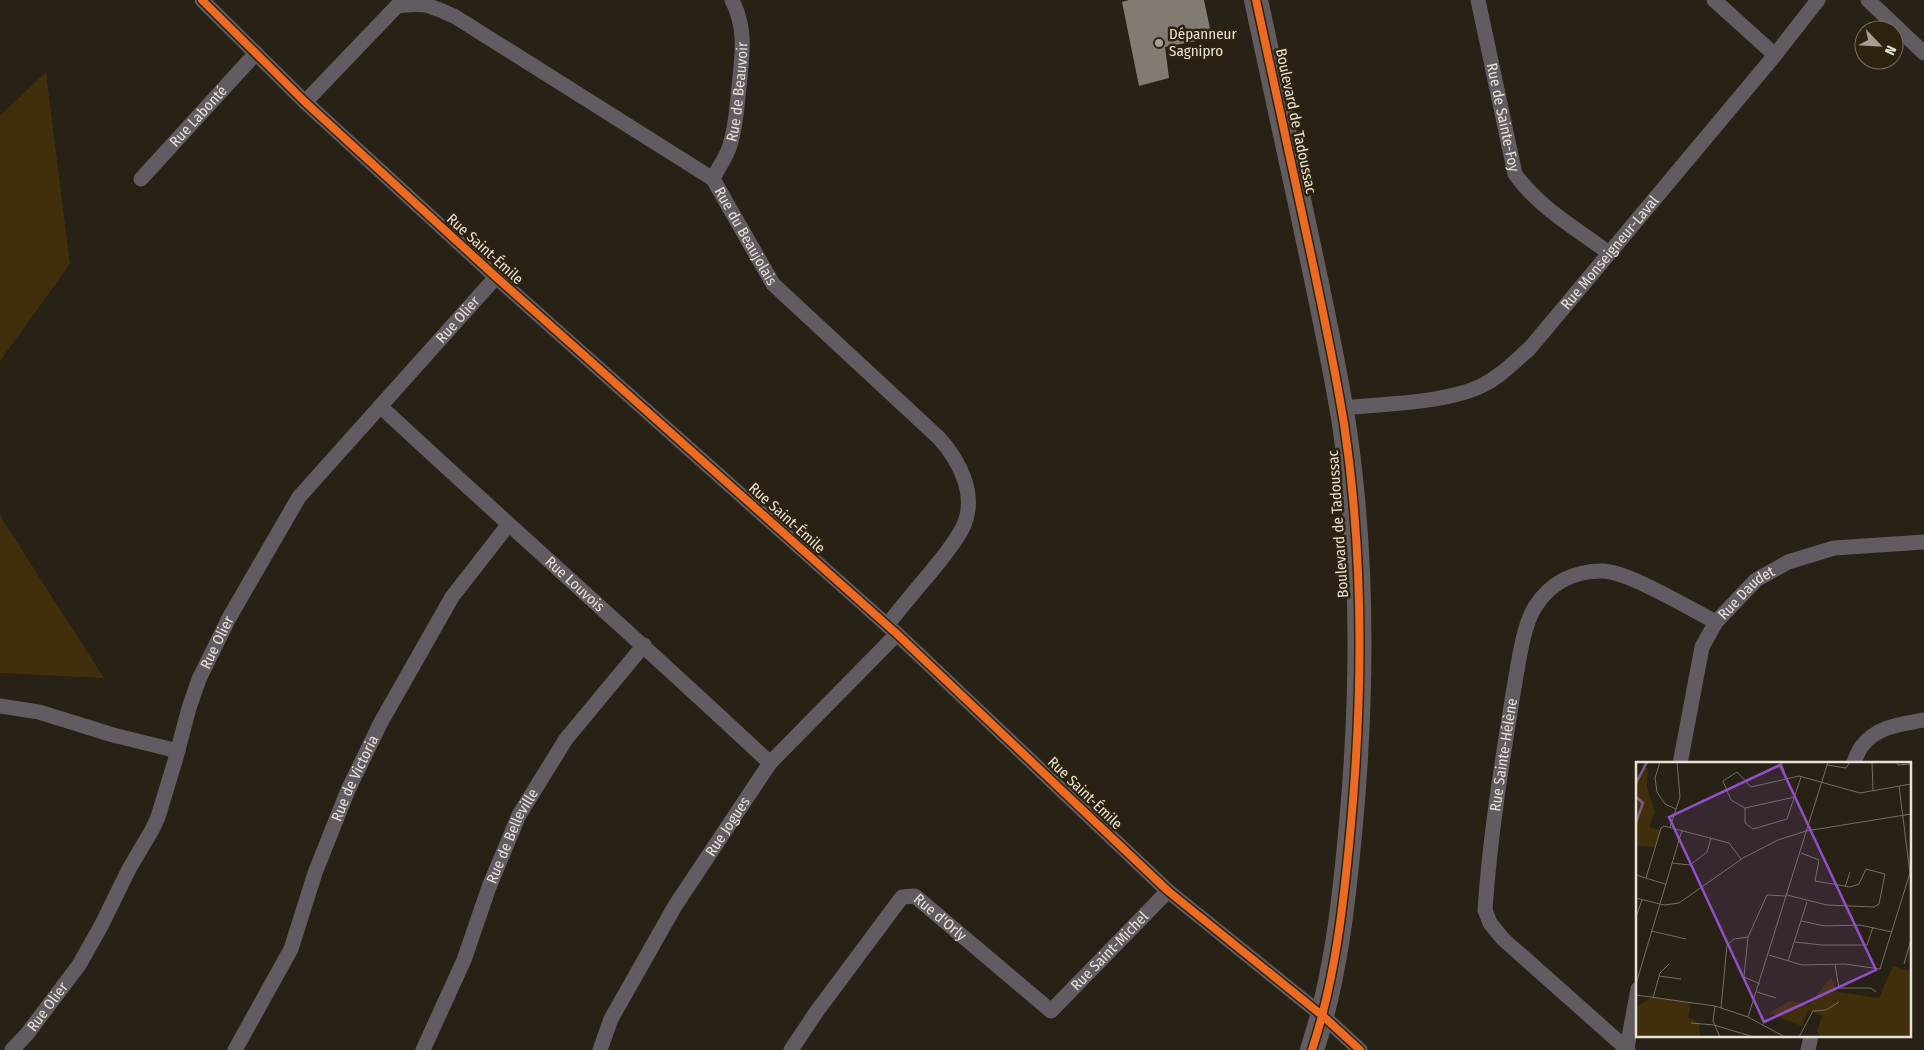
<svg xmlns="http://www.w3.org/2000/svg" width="1924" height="1050" font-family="'Fira Sans Condensed',sans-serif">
  <rect width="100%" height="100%" fill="#272116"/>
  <!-- green -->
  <path fill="#412f0c" d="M46 72 70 264 0 361V116Z
    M0 513 2 519 104 678 0 673Z"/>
  <!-- building -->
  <path fill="#817b71" d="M1129 0H1204L1212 38 1165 47 1169 78 1139 86 1122 2Z"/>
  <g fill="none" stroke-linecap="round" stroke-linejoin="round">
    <!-- minor -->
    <g stroke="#625c62" stroke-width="15">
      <path d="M202 0 305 102 496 277 897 634 1168 891 1323 1016 1360 1050"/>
      <path id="s1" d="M1478 0 1515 174C1538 207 1577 229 1609 253"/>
      <path d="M1714 0 1775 55"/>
      <path d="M1868 0 1924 53"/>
      <path id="s2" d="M305 102 397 6C425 2 428 5 454 16L713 179 773 284 939 438C959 460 977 494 964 525 956 542 943 557 931 572 916 589 902 607 887 625"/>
      <path id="s3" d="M141 179 256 53"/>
      <path id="s4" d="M713 179C718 167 727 157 730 145 736 126 737 106 739 87 742 55 747 30 732 0"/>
      <path id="s5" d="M380 406C509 526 641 642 770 763"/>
      <path id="s6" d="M1341 408C1381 404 1446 403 1481 386 1500 377 1514 362 1530 348L1775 55 1818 0"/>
      <path d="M0 706 39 712 113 735 178 751"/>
      <path id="s7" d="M1680 764 1702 647 1716 622 1756 580 1788 562 1834 548 1924 542"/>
      <path d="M1853 764C1856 758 1858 751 1862 746 1877 726 1902 724 1924 720"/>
      <path d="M1627 1048 1638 989"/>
      <path id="s8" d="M12 1050 27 1034 79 965 101 926 129 869 152 830 158 817 175 761 189 708 199 679 229 618 299 497 496 277"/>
      <path id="s9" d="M235 1050 291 949 315 873 348 790 381 722 452 597 508 525"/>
      <path id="s10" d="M423 1050 464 960 489 887 519 815 566 739 644 645"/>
      <path id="s11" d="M600 1050 611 1019 675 906 770 763 897 634"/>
      <path id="s12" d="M791 1050 817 1011 902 897 915 896 1051 1011 1168 891"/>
      <path id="s13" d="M1628 1050 1503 939 1490 923 1485 910C1490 835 1502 762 1514 688 1518 666 1523 625 1535 607 1550 583 1574 571 1602 571 1628 571 1690 609 1716 622"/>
      <path d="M1808 1050 1811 1036"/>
    </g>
    <!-- primary -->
    <path stroke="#635c5f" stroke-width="24" d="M1256 0C1273 80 1291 160 1308 241 1321 302 1334 362 1344 424 1364 556 1363 691 1351 824 1344 900 1336 977 1312 1050"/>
    <defs>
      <path id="cycleway" d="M202 0 305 102 496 277 897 634 1168 891 1323 1016 1360 1050
        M1256 0C1273 80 1291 160 1308 241 1321 302 1334 362 1344 424 1364 556 1363 691 1351 824 1344 900 1336 977 1312 1050"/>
    </defs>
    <!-- cycleway casing -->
    <use href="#cycleway" stroke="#2e230f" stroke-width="11"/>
    <!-- cycleway -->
    <use href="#cycleway" stroke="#ed6a23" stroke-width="8"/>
  </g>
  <!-- markers -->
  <circle fill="#a59e93" stroke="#2e230f" stroke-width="2" cx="1159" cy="43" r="5"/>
  <g text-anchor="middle" stroke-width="5" stroke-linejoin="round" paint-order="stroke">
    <!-- poi labels -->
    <g font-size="15" fill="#e9e2d6" stroke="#2e230f" text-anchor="start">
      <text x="1169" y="39">Dépanneur<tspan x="1169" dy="17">Sagnipro</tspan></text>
    </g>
    <!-- street labels -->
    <g font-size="15" fill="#e9e2d6" stroke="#2e230f">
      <text dy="5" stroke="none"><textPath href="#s4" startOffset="92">Rue de Beauvoir</textPath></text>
      <text dy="5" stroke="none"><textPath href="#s3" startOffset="85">Rue Labonté</textPath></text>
      <text dy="5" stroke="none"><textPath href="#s1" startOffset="120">Rue de Sainte-Foy</textPath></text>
      <text transform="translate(1296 121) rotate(78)" y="5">Boulevard de Tadoussac</text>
      <text dy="5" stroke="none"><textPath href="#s2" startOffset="564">Rue du Beaujolais</textPath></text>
      <text transform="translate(485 249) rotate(42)" y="5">Rue Saint-Émile</text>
      <text dy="5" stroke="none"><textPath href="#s6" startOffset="329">Rue Monseigneur-Laval</textPath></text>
      <text dy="5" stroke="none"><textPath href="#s8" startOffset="866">Rue Olier</textPath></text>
      <text transform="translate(787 518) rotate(42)" y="5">Rue Saint-Émile</text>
      <text transform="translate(1338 524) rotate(-94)" y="5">Boulevard de Tadoussac</text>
      <text dy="5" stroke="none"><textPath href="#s5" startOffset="264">Rue Louvois</textPath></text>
      <text dy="5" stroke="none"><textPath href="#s7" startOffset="190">Rue Daudet</textPath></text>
      <text dy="5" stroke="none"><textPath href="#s8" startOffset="461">Rue Olier</textPath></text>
      <text dy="5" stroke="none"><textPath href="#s13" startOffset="358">Rue Sainte-Hélène</textPath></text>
      <text dy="5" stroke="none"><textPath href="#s9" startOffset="298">Rue de Victoria</textPath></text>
      <text transform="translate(1085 793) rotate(44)" y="5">Rue Saint-Émile</text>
      <text dy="5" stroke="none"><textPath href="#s11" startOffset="258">Rue Jogues</textPath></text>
      <text dy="5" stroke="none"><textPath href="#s10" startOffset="232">Rue de Belleville</textPath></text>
      <text dy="5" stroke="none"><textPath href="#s12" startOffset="235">Rue d'Orly</textPath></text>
      <text dy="5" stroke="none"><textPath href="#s12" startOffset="464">Rue Saint-Michel</textPath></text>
      <text dy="5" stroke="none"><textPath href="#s8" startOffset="56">Rue Olier</textPath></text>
    </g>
  </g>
  <!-- overview -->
  <g transform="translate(1636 762)">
    <rect width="275" height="275" fill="#272116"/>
    <path d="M9 6H12L11 25 19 50 13 65 24 68 19 85 0 84V13ZM257 204 273 209 275 204V275H184L181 270 186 254 172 248 166 264 133 251 153 239 173 243 195 215 201 230 243 236ZM16 235 55 241 52 255 63 261 64 275H0V245Z" fill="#412f0c"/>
    <path fill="none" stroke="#7d5989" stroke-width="2.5" d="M0 21 11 0M0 35 7 41 0 60"/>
    <path fill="none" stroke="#756e63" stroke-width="1" d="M24 0 19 16 21 30 29 42 40 47M145 0 150 15M236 0 237 29M260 0 262 3 275 2M191 3 210 6 214 0M159 35 109 46 95 38 87 19 101 10 115 25 163 14 224 31 275 22M109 46V61L117 67 151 57 165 15M34 65 44 35 41 0M36 101 54 103 71 90 75 76M0 113 29 122M10 116 25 66 28 64 93 81 105 97M209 125 214 110M151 133 191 143 238 145 243 142 249 112 230 107 223 122 214 125 179 119 183 98 165 91M0 136 28 143 43 141 107 96 142 78 170 69 275 52M0 155 6 138M165 159 189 164 224 163 256 170M15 169 50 177M159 180 186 183H231L237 165M133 193 166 203 209 202 244 207 274 111 263 24M152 199 171 140M268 202 275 178M199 203 203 226H235L240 230M23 214 45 217M0 222 46 68M124 222 108 215 112 175 131 133 150 134M121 230 140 236M0 233 79 244 112 255 149 275M17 236 24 211 33 202M79 244 77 259 84 275M85 246 91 183 98 177 112 175M112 255 192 0M55 261 78 263 118 275M163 275 177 249 190 248 203 240"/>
    <path fill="#9150c4" fill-opacity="0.15" stroke="#9150c4" stroke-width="2.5" d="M144 3 240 208 128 260 33 55Z"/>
    <rect width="275" height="275" fill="none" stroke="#e9e2d6" stroke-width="2.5"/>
  </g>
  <!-- north arrow -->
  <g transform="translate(1879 45) rotate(115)"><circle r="24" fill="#2e230f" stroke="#796f5f"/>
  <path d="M0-4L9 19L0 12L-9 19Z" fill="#a59e93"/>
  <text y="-8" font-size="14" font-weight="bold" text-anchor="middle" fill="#e9e2d6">N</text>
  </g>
</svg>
